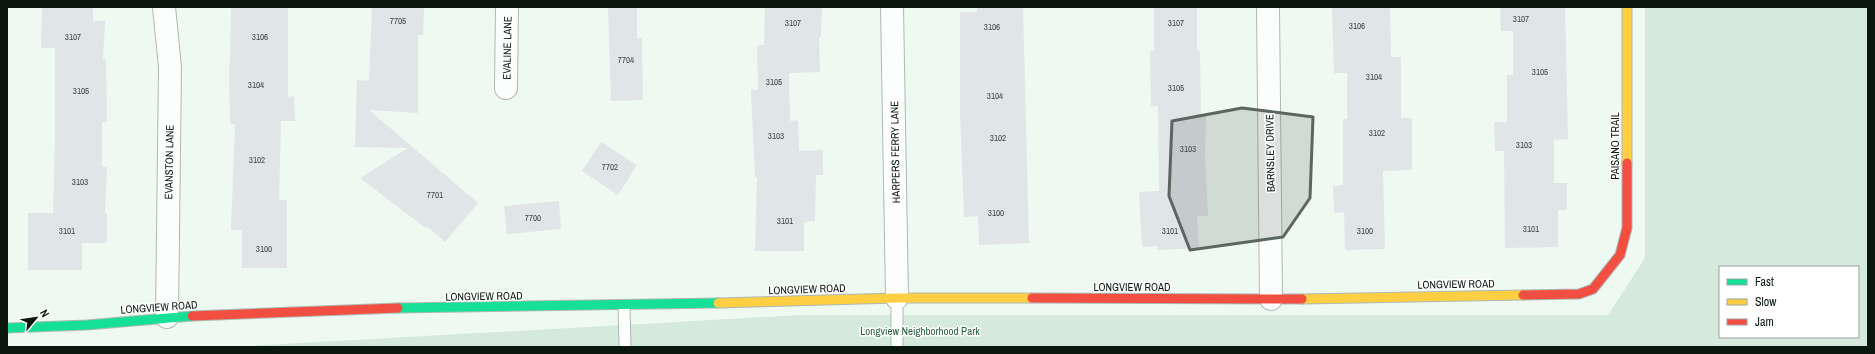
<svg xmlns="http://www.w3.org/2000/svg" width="1875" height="354" font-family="'Archivo Narrow',sans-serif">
  <rect width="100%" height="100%" fill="#eef9f2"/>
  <!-- green -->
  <path fill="#d5eadd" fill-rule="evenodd" d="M1645 7H1868V347H229L801 315H1608L1645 258ZM1720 267H1858V337H1720Z"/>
  <!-- building -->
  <path fill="#e0e5e8" d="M42 7H93V21H105L103 59H106L107 122H102V167H107L105 213H107V243H82V270H28V213H53L55 139V48H41Z
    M231 7H288V97L294 96 295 121H281L279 200H287V268H242V230H231L235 124H230L229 65H230Z
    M372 7H424L423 35H418V113L369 110 478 203 445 242 428 227 427 228 423 226 360 178 408 148 355 147 357 80 369 81Z
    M608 7H637V38H642L643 100 611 101Z
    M765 7 822 8 821 37H819L820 72 789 73 790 121 798 120 799 151 823 150V175H816L815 221 804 222V251H755L757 177H755L751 90H758L757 45H764Z
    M977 7H1023L1029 243 979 245 978 216 964 217 960 111V12H977Z
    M1154 7H1197V51H1200L1201 117H1206L1205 156 1208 216H1197L1199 248 1157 250V246L1142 247 1139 192 1159 191 1158 106H1151L1150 51H1154Z
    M1332 7H1390L1391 57H1401V118H1412V170L1383 171 1385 249 1345 250 1344 212 1334 213 1333 186 1343 185V119H1347V73H1334Z
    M1500 7H1565L1568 139 1554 140V183H1567V210H1558V247L1505 248 1504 151H1495L1494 122H1507V75H1513V31H1501Z
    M601 142 637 165 618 195 582 171Z
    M559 201 561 229 507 234 504 206Z"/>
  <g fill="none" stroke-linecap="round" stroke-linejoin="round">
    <defs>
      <path id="lane" d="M897 298V347
        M624 306 625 347"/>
      <path id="street" d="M164 7 170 67 167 317
        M892 7 897 298
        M1268 7 1271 299
        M506 88 507 7"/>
      <path id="fast" d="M398 308 718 303
        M7 328 87 325 192 316"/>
      <path id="slow" d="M1627 7V163
        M1302 299 1523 295
        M718 303 897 298H1032"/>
      <path id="jam" d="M1523 295 1579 294 1593 289 1620 255 1627 228V163
        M1032 298 1302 299
        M192 316 398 308"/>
    </defs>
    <!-- lane casing -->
    <use href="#lane" stroke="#aeb9b2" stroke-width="13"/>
    <!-- street casing -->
    <use href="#street" stroke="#aeb9b2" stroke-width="24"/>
    <!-- fast casing -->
    <use href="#fast" stroke="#aeb9b2" stroke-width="11"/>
    <!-- slow casing -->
    <use href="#slow" stroke="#aeb9b2" stroke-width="11"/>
    <!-- jam casing -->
    <use href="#jam" stroke="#aeb9b2" stroke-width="11"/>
    <!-- lane -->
    <use href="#lane" stroke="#fcfefd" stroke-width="11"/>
    <!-- street -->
    <use href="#street" stroke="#fcfefd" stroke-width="22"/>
    <!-- fast -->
    <use href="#fast" stroke="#16e098" stroke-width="9"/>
    <!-- slow -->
    <use href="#slow" stroke="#ffcf43" stroke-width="9"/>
    <!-- jam -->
    <use href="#jam" stroke="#f24e42" stroke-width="9"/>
  </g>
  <!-- marked area -->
  <path fill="#5a665f" fill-opacity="0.2" stroke="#5a665f" stroke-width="3" stroke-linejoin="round" d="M1242 108 1313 117 1310 198 1283 237 1190 250 1169 196 1172 121Z"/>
  <g text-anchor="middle" stroke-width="3" stroke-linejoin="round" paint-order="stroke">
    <!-- number labels -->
    <g font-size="9" fill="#404a46">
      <text x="1521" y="22">3107</text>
      <text x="398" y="24">7705</text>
      <text x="793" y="26">3107</text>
      <text x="1176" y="26">3107</text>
      <text x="1357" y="29">3106</text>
      <text x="992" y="30">3106</text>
      <text x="73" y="40">3107</text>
      <text x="260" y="40">3106</text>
      <text x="626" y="63">7704</text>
      <text x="1540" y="75">3105</text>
      <text x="1374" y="80">3104</text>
      <text x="774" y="85">3105</text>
      <text x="256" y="88">3104</text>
      <text x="1176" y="91">3105</text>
      <text x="81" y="94">3105</text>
      <text x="995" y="99">3104</text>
      <text x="1377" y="136">3102</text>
      <text x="776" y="139">3103</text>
      <text x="998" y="141">3102</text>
      <text x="1524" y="148">3103</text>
      <text x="1188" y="152">3103</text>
      <text x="257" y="163">3102</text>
      <text x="610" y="170">7702</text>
      <text x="80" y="185">3103</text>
      <text x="435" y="198">7701</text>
      <text x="996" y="216">3100</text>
      <text x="533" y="221">7700</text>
      <text x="785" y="224">3101</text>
      <text x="1531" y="232">3101</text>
      <text x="67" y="234">3101</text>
      <text x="1170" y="234">3101</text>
      <text x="1365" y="234">3100</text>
      <text x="264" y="252">3100</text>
    </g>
    <!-- street labels -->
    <g font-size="11" fill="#0a1710" stroke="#fff">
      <text transform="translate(507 48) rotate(-89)" y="4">EVALINE LANE</text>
      <text transform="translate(1615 146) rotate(-90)" y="4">PAISANO TRAIL</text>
      <text transform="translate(895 152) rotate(-91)" y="4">HARPERS FERRY LANE</text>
      <text transform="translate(1270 153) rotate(-91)" y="4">BARNSLEY DRIVE</text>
      <text transform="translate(169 162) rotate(-89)" y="4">EVANSTON LANE</text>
      <text transform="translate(1456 284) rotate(-1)" y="4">LONGVIEW ROAD</text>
      <text x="1132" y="291">LONGVIEW ROAD</text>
      <text transform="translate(807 289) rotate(-2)" y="4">LONGVIEW ROAD</text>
      <text transform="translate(484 296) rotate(-1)" y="4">LONGVIEW ROAD</text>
      <text transform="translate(159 307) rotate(-4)" y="4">LONGVIEW ROAD</text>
    </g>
    <!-- park labels -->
    <g font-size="11" fill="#2c6045" stroke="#fff">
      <text x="920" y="335">Longview Neighborhood Park</text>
    </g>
  </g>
  <!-- border -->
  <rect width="1875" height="354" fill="none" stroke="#0a1710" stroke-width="16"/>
  <!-- legend -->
  <rect x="1719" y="266" width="140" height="72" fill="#ffffff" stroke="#9da29f"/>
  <rect x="1727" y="279" width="20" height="6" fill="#16e098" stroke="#9da29f"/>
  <text x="1755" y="286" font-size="12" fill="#0a1710">Fast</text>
  <rect x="1727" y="299" width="20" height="6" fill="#ffcf43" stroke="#9da29f"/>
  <text x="1755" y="306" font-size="12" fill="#0a1710">Slow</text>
  <rect x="1727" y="319" width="20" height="6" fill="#f24e42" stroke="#9da29f"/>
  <text x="1755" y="326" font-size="12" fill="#0a1710">Jam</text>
  <!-- north arrow -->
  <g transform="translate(36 318) rotate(61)" stroke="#ffffff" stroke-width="3" paint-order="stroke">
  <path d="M0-3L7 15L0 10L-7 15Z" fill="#0a1710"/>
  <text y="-6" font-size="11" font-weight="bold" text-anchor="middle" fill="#0a1710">N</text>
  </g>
</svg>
